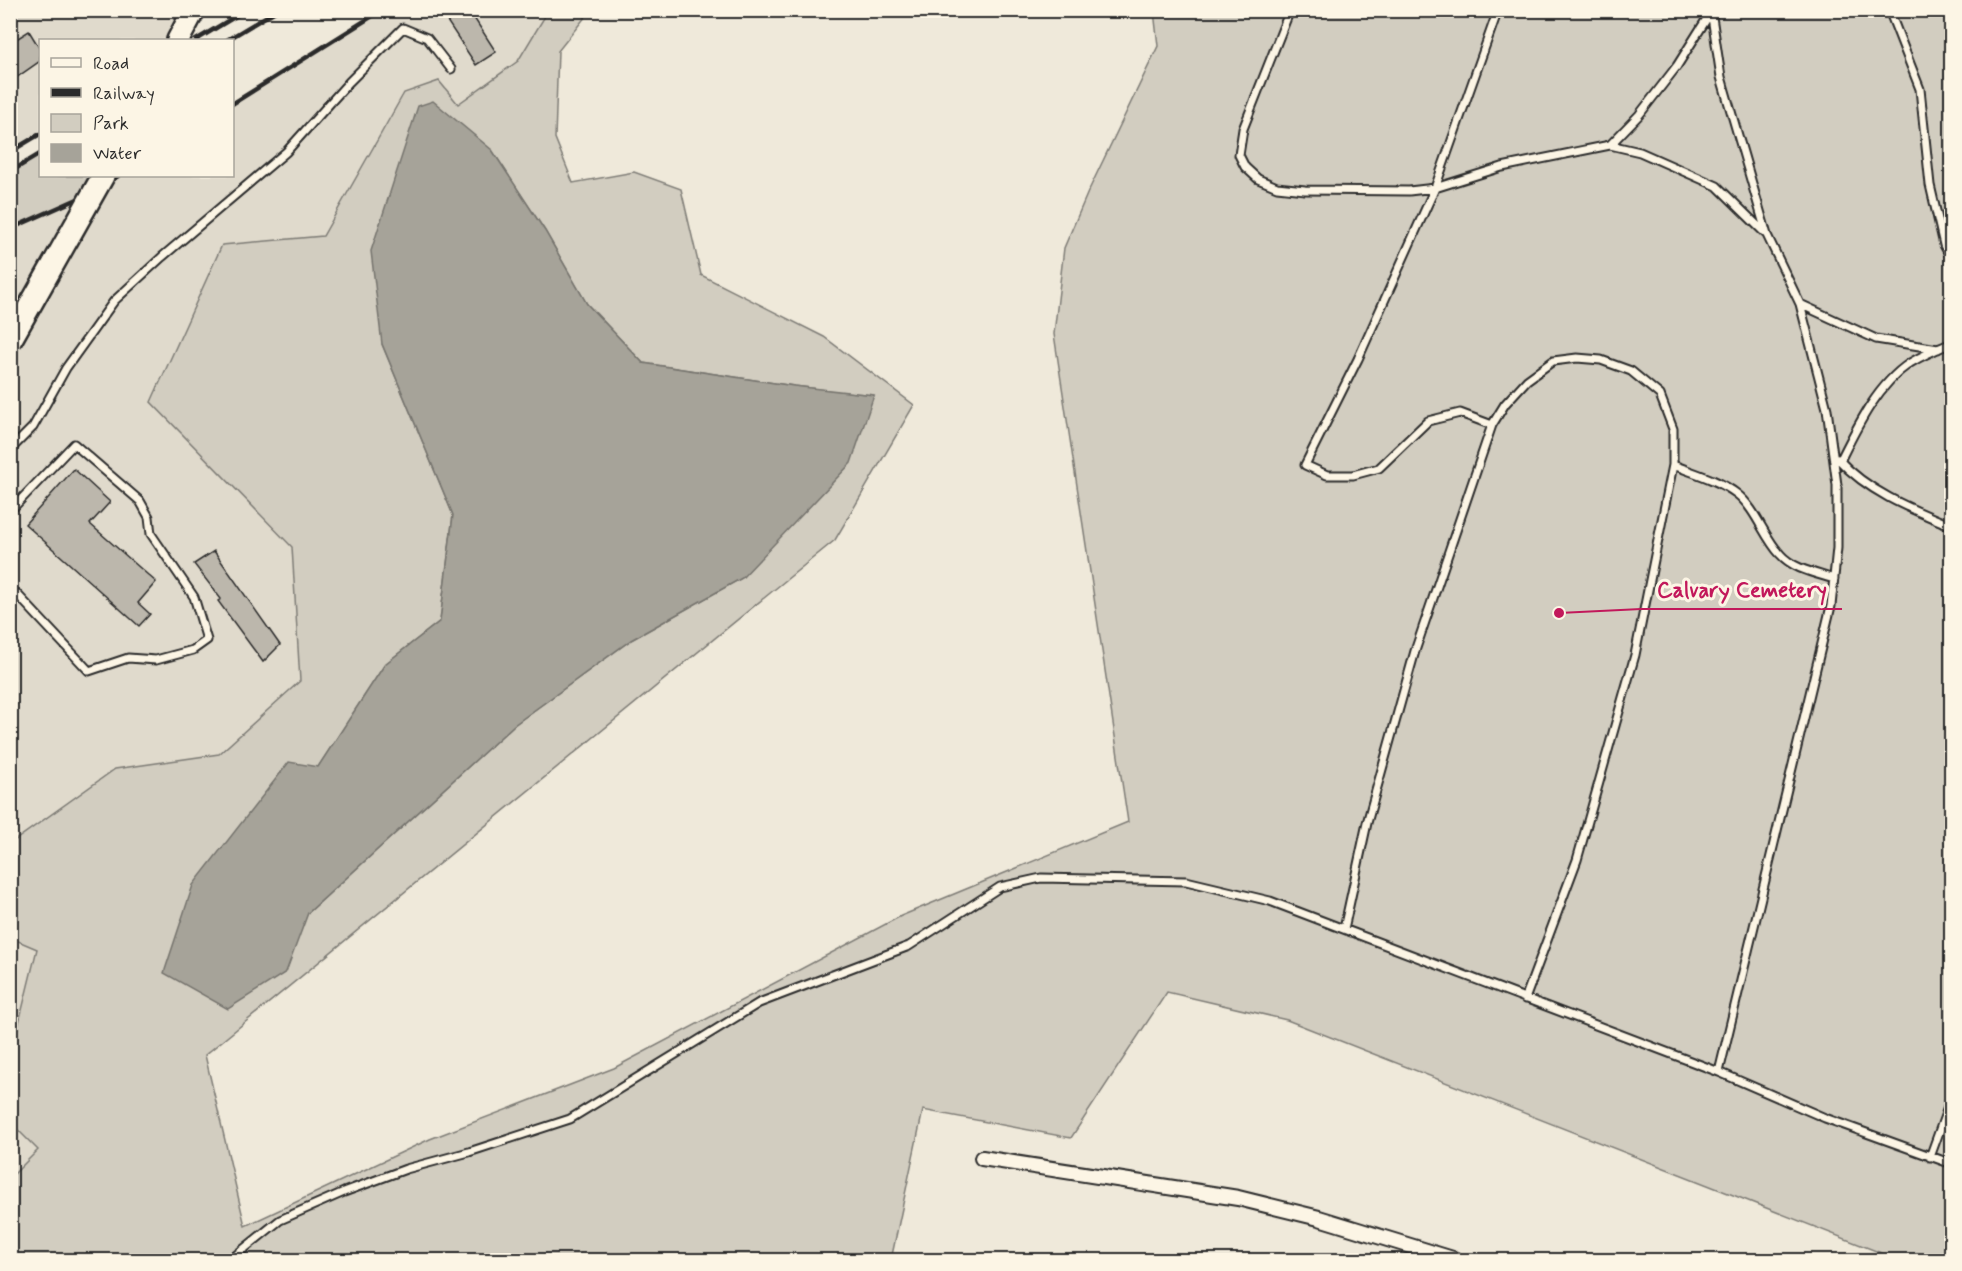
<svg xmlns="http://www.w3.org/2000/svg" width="1962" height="1271" font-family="Mynerve,sans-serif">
  <rect width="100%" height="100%" fill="#efe9da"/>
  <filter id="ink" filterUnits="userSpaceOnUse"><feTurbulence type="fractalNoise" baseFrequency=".0167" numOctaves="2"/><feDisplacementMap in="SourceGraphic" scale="12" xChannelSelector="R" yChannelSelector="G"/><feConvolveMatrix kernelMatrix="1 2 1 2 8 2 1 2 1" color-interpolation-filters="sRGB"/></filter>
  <g filter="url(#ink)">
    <!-- built -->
    <path fill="#e0dacc" d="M11 11H194L178 40H40V135L11 153Z
      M382 11H548L518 61 458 104 404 93 323 236 222 245 151 402 292 547 300 681 219 754 115 769 11 844 10 229 91 193 118 176H232L233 104Z
      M11 938 37 949 11 1055Z
      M10 1123 38 1150 11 1177 10 1176Z"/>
    <!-- green -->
    <path fill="#d2cdc0" stroke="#7e7c76" stroke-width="1.5" fill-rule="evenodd" d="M548 11H590L558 51 555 138 573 183 634 172 681 189 701 275 824 337 914 405 835 540 205 1055 245 1226 430 1139 614 1068 901 916 1128 822 1054 334 1064 248 1088 192 1158 46 1154 11H1951V1260H1899L1287 1020 1167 992 1071 1138 923 1110 891 1260H11V1177L38 1150 11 1123V1055L37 949 11 938 10 844 115 769 219 754 300 681 292 547 151 402 222 245 323 236 404 93 439 81 458 104 518 61ZM492 150 545 231 587 304 643 363 794 386 874 396 742 578 631 640 514 725 308 913 318 767 385 664 440 621 453 515 382 344Z
      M40 154V176H101L91 193 11 229 10 172Z"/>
    <!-- water -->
    <path fill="#a6a399" stroke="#75736d" stroke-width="1.5" d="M433 101 492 150 545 231 587 304 643 363 794 386 874 395 851 463 742 578 631 640 514 725 308 913 286 972 228 1009 164 973 193 885 289 762 318 767 385 664 440 621 453 515 382 344 371 251 418 106Z"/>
    <!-- building -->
    <path fill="#bcb7ac" stroke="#2b2b2b" stroke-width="1.5" d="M462 10H469L496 52 476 65 447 21Z
      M29 31 40 49V61L10 82V43Z
      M74 469 110 502 90 524 156 582 138 603 150 614 139 626 25 524Z
      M214 551 280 645 263 662 218 601 221 599 194 564Z"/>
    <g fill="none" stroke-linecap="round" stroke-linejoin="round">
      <defs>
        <path id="lane" d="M1290 10 1243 129 1239 155 1245 167 1258 179 1277 187 1305 190 1409 191 1435 188 1502 167 1610 145 1640 152 1717 186 1765 233
          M1711 10 1721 77 1767 235 1800 304 1827 409 1837 485V548L1831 606 1719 1072
          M1889 10 1920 89 1930 185 1944 245 1952 260
          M1610 145 1639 115 1677 66 1711 12
          M1800 304 1876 339 1938 349
          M1492 425 1460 413 1428 421 1379 468 1353 475H1327L1305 465 1358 359 1435 188 1498 10
          M10 450 33 427 66 368 114 301 162 257 286 152 349 82 403 28 427 38 451 69
          M1838 459C1868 492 1911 509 1952 526
          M1840 461C1857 427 1877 385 1910 363 1923 355 1937 349 1952 343
          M1673 465C1694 473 1719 480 1737 494 1756 509 1764 537 1780 554 1793 569 1815 573 1834 579
          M10 511 74 444 140 501 149 517 151 534 194 597 207 640 193 650 156 660 128 658 89 671 16 593 10 591
          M1344 929 1367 823 1415 651 1492 425 1505 404 1527 380 1553 361 1577 358 1601 360 1631 371 1660 395 1673 429V465L1635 655 1577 860 1525 999
          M1930 1157 1947 1110 1952 1090
          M230 1260 280 1220 344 1192 406 1169 469 1152 570 1119 759 1003 909 946 1000 887 1041 878 1186 881 1270 901 1719 1072 1825 1118 1952 1164"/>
        <path id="street" d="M982 1158 1238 1198 1319 1218 1456 1260"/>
        <path id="primary" d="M178 40 194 10"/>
      </defs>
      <!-- lane casing -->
      <use href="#lane" stroke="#2b2b2b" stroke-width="11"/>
      <!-- street casing -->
      <use href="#street" stroke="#2b2b2b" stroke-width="18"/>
      <!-- primary casing -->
      <use href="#primary" stroke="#2b2b2b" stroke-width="26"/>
      <!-- lane -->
      <use href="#lane" stroke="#fcf5e5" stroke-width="7"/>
      <!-- street -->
      <use href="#street" stroke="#fcf5e5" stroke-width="14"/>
      <!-- primary -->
      <use href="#primary" stroke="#fcf5e5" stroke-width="21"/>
      <!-- rail -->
      <path stroke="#2b2b2b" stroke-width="4.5" d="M196 40 246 10
        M227 40 277 10
        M232 104 382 10
        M10 152 40 134
        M10 172 40 154
        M10 229 91 193 118 176"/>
      <defs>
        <path id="primary-bridge" d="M10 341 103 176"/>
      </defs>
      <!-- primary-bridge casing -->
      <use href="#primary-bridge" stroke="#2b2b2b" stroke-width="26" stroke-linecap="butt"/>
      <!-- primary-bridge -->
      <use href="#primary-bridge" stroke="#fcf5e5" stroke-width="21"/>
    </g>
  </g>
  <!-- callouts -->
  <path fill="none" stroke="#c2185b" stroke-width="2" d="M1559 613L1641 609H1842"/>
  <circle fill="#c2185b" stroke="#fcf5e5" stroke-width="2" cx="1559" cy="613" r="6"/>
  <g font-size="22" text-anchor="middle" font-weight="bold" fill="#c2185b" stroke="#fcf5e5" stroke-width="6" stroke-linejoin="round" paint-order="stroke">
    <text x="1742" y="597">Calvary Cemetery</text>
  </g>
  <!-- margin -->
  <rect width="1962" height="1271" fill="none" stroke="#fcf5e5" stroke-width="36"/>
  <rect x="18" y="18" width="1926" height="1235" fill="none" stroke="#2b2b2b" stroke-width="2" filter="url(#ink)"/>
  <!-- legend -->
  <rect x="39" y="39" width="195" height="138" fill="#fcf5e5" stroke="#a8a49b" stroke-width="1.5"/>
  <rect x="51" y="58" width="30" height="9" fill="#fcf5e5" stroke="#a8a49b" stroke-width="1.5"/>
  <text x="93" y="69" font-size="18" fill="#2b2b2b">Road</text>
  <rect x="51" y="88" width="30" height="9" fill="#2b2b2b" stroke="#a8a49b" stroke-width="1.5"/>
  <text x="93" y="99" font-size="18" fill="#2b2b2b">Railway</text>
  <rect x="51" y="114" width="30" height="18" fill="#d2cdc0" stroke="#a8a49b" stroke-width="1.5"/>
  <text x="93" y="129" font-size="18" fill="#2b2b2b">Park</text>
  <rect x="51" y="144" width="30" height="18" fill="#a6a399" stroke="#a8a49b" stroke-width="1.5"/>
  <text x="93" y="159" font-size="18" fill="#2b2b2b">Water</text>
</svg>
